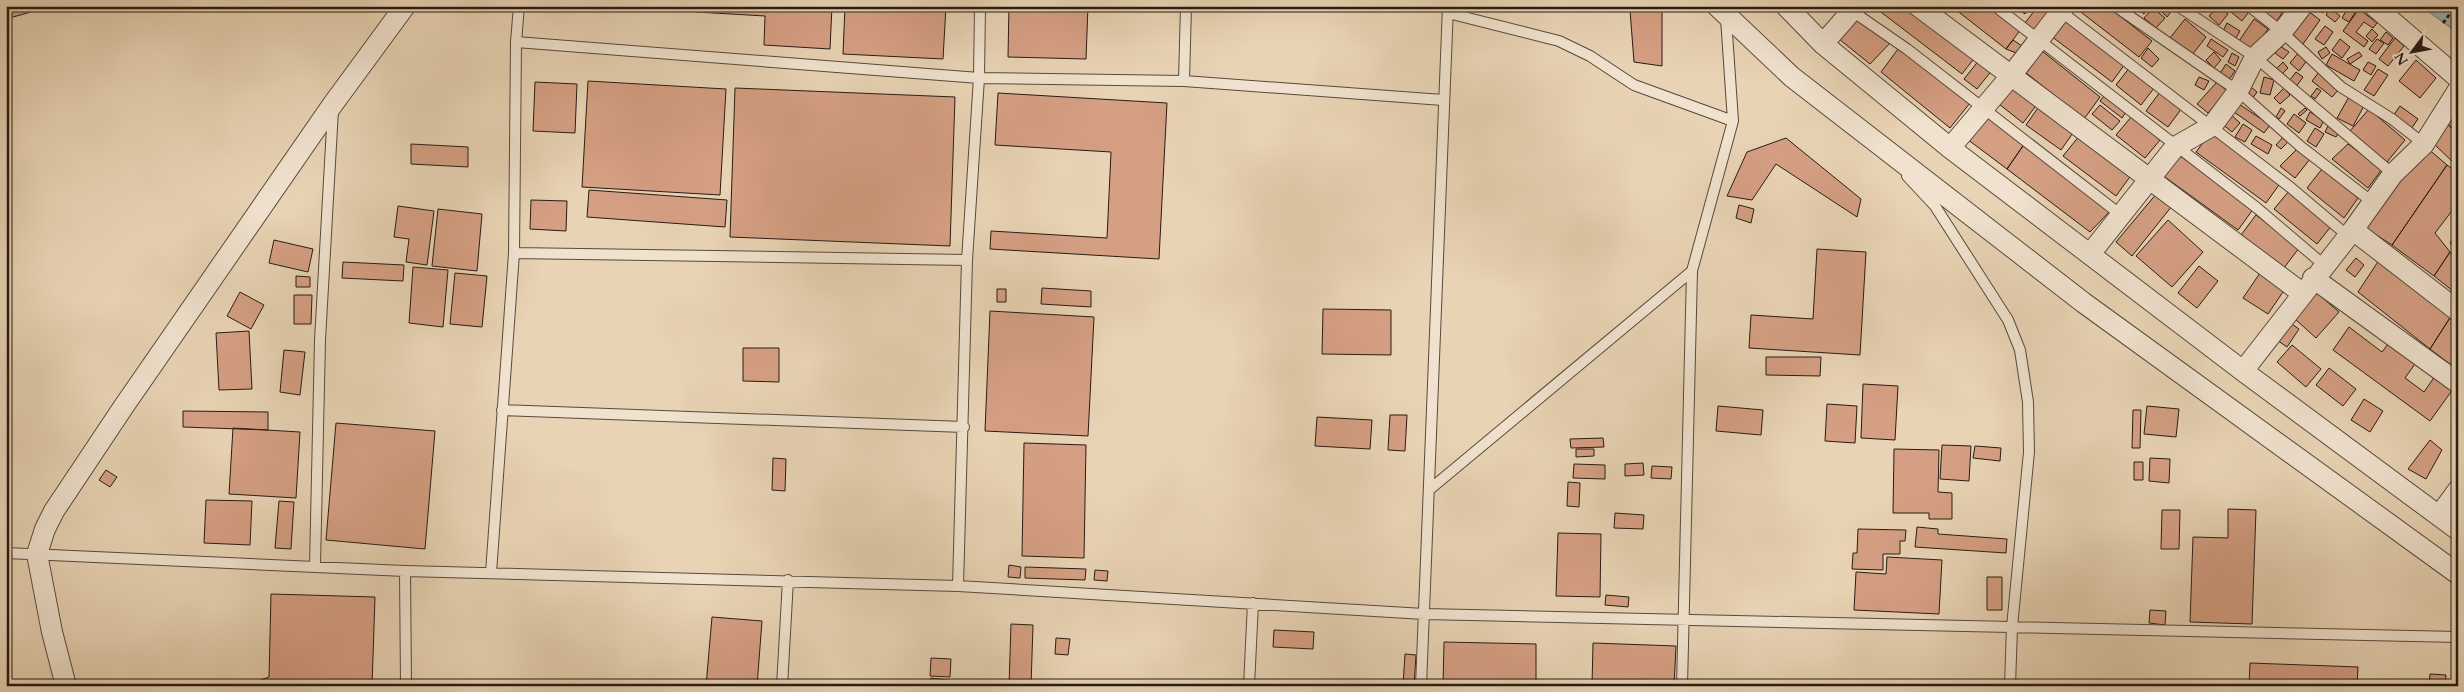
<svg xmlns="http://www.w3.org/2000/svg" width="2464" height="692" font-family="Cardo,serif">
  <rect width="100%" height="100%" fill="#e8d3b4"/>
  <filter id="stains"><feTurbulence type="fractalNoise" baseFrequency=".004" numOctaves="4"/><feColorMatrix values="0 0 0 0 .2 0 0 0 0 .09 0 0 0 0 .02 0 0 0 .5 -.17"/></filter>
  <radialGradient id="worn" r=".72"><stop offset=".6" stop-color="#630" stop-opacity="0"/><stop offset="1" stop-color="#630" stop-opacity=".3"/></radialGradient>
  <!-- water -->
  <path fill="#99b6b6" stroke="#6b7875" d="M2421 6H2458V33Z"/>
  <!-- building -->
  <path fill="#d59f83" stroke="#271c13" d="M6 6H29L31 12 6 19Z
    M696 6H832L830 49 764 45 765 16 696 12Z
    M845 6H946L943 59 843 54Z
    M1009 6H1088L1086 59 1008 57Z
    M1628 6H1662V66L1634 62 1630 10Z
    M1873 6H1911L1976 56 1962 74Z
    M1951 6H1991L2021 29 2006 49Z
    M2014 6H2031L2025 14Z
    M2038 6 2053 8 2035 31 2025 23Z
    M2073 6H2107L2152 41 2139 57Z
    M2138 6H2149L2144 14 2136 8Z
    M2218 6 2228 14 2219 25 2209 16Z
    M2235 6H2240L2248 13 2242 21 2231 12Z
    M2270 6 2282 13 2276 22 2265 15Z
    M2278 6H2289L2286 11Z
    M2314 6H2328L2323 13Z
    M2349 6 2358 8 2349 22 2342 18Z
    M2164 7 2170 13 2167 17 2161 11Z
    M2153 8 2165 18 2156 28 2144 18Z
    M2330 8 2340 16 2335 22 2326 15Z
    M2359 9 2377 23 2373 28 2364 22 2356 32 2368 41 2364 47 2343 31Z
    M1852 11 1893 40 1870 64 1839 39Z
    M2308 11 2320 20 2303 44 2290 35Z
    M2064 19 2125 64 2112 82 2051 36Z
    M2185 19 2206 37 2192 55 2170 38Z
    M2254 19 2268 29 2253 51 2239 41Z
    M2227 23 2240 31 2236 38 2223 31Z
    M2325 26 2333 32 2324 45 2315 39Z
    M2372 29 2378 35 2372 42 2366 36Z
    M2386 32 2393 38 2388 45 2380 40Z
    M2395 38 2404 46 2388 66 2379 59Z
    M2211 39 2228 50 2223 57 2207 46Z
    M2340 39 2350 47 2342 58 2332 50Z
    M2377 39 2384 43 2376 54 2369 49Z
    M2013 40 2025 48 2019 54 2006 49Z
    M1901 45 1970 103 1950 128 1881 72Z
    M2280 46 2289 52 2283 59 2275 53Z
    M2037 47 2100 97 2084 119 2020 68Z
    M2326 47 2330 53 2322 59 2318 52Z
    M2148 48 2159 59 2152 67 2141 58Z
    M2214 52 2221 60 2214 68 2206 60Z
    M2299 52 2308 59 2299 71 2290 63Z
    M2359 52 2362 56 2350 64 2347 59Z
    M2232 53 2239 57 2235 66 2228 62Z
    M2332 54 2360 70 2354 81 2326 65Z
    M1980 59 1993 69 1977 89 1964 79Z
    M2416 60 2436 78 2420 98 2399 81Z
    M2283 62 2288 68 2280 76 2274 71Z
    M2368 62 2376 66 2371 75 2363 70Z
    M2226 64 2235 71 2228 81 2219 75Z
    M2130 67 2155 87 2141 105 2116 85Z
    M2378 69 2388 75 2374 96 2364 90Z
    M2296 72 2303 77 2296 87 2289 81Z
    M2319 72 2340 88 2332 97 2312 81Z
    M2199 77 2209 81 2204 90 2195 85Z
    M2264 77 2274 80 2270 95 2260 93Z
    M588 81 726 89 720 195 582 187Z
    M535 82 577 84 575 133 533 131Z
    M2217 82 2227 91 2208 113 2197 104Z
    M2014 84 2038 103 2023 123 1999 104Z
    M2251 87 2257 92 2252 99 2246 94Z
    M735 88 955 97 950 246 730 237Z
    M2284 88 2290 95 2280 104 2274 98Z
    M2317 88 2321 91 2315 99 2311 96Z
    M2160 92 2182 108 2168 127 2146 111Z
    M998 93 1167 103 1159 259 990 249 991 231 1107 238 1111 152 995 145Z
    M2350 95 2365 104 2353 126 2337 118Z
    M2104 96 2126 112 2122 118 2100 101Z
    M2458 100V133L2446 123Z
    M2239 104 2270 125 2264 133 2234 112Z
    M2040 105 2075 130 2061 150 2026 125Z
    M2100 105 2120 121 2112 130 2092 114Z
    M2400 106 2418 119 2411 129 2393 116Z
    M2281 108 2285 111 2279 119 2276 117Z
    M2305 108 2307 110 2300 116 2298 114Z
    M1983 109 2025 143 2007 169 1963 136Z
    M2369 109 2405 140 2387 162 2350 131Z
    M2310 112 2324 120 2320 128 2306 120Z
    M2229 113 2240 123 2232 132 2221 123Z
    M2294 114 2306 123 2299 133 2287 124Z
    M2132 116 2160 140 2145 158 2116 135Z
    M2446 123 2458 133V167L2432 142Z
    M2243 124 2252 130 2245 142 2235 137Z
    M2329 124 2340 130 2336 137 2325 132Z
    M2315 128 2324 134 2316 147 2307 141Z
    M2212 131 2281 182 2266 203 2196 152Z
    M2080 135 2132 174 2116 196 2063 156Z
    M2256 136 2272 145 2268 154 2251 144Z
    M2284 136 2289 141 2281 149 2276 145Z
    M1786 138 1861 199 1857 217 1776 164 1752 200 1727 196 1747 152Z
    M2025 143 2111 210 2090 232 2007 169Z
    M411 144 468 147V167L411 164Z
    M2348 144 2382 169 2368 188 2332 159Z
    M2426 147 2447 165 2392 245 2364 227Z
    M2297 149 2310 159 2295 178 2280 166Z
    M2173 151 2254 208 2238 230 2158 172Z
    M2447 165 2458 173V203L2435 233 2450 252 2434 276 2392 245Z
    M2322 169 2358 198 2344 218 2307 188Z
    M589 190 727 200 725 227 587 217Z
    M2289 191 2332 225 2317 244 2274 209Z
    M2157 193 2172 206 2132 256 2116 242Z
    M531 200 567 201 566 231 530 229Z
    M1739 205 1754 209 1751 223 1736 218Z
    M398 206 434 211 427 265 406 262 409 239 394 237Z
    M438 209 482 214 477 271 432 266Z
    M2256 215 2299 248 2284 268 2241 235Z
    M2168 220 2203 252 2172 287 2136 256Z
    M2458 233V250L2450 243Z
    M274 240 313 249 308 272 269 263Z
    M1817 249 1866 252 1860 355 1749 348 1751 315 1813 319Z
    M2450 252 2458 259V295L2434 276Z
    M2383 254 2455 310 2430 349 2358 292Z
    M2356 258 2364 265 2355 277 2346 270Z
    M343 262 404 265 403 281 342 278Z
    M2199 266 2218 281 2197 308 2178 293Z
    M413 267 448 270 443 327 409 323Z
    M455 273 487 276 482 327 450 324Z
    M2260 273 2285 289 2268 314 2243 298Z
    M296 276 310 277V287H296Z
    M1042 288 1091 291V307L1041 304Z
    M997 289H1006V302H997Z
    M240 292 264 305 251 329 227 316Z
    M2317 293 2339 312 2316 338 2295 319Z
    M294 295H312L311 324H294Z
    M1323 309 1391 310V355L1322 354Z
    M2455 310 2458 311V370L2430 349Z
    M990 311 1094 317 1088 436 985 431Z
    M2289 322 2299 329 2287 347 2277 340Z
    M2349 327 2382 352 2388 344 2415 364 2405 378 2424 392 2435 376 2453 389 2430 421 2333 350Z
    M249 331 252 389 219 390 216 333Z
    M2292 345 2321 369 2306 387 2277 362Z
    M743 348H779V382L743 381Z
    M284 350 305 352 300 395 280 392Z
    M1766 357H1821L1820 376 1766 375Z
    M2329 368 2356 389 2343 406 2316 385Z
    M1863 384 1898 386 1895 440 1861 438Z
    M2364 399 2383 411 2370 432 2351 420Z
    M1827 404 1857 406 1855 443 1825 441Z
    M1718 406 1763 410 1761 435 1716 431Z
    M2147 406 2179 409 2176 437 2144 434Z
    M2133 410H2141L2140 448H2132Z
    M183 411 268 412V430L183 427Z
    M1390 415H1407L1405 451 1388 450Z
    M1317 417 1372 420 1370 449 1315 446Z
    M336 423 435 431 425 549 326 540Z
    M233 428 300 432 296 498 229 494Z
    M1603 438 1604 447 1571 448 1570 439Z
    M2430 440 2442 450 2426 479 2408 469Z
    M1024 443 1086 445 1084 558 1022 556Z
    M1942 445 1971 446 1969 481 1940 479Z
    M1975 446 2001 448 2000 461 1973 458Z
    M1576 449H1594V456L1576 457Z
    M1894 449 1939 450 1938 492 1952 493V519H1929V513H1893Z
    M773 458 786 459 785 491 772 490Z
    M2150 458 2170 459 2169 483 2149 481Z
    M2134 462H2143V480H2134Z
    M1643 463 1644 475 1625 476V464Z
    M1574 464 1605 465V479L1573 478Z
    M1652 466 1672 467 1671 479 1651 478Z
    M106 470 117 477 110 487 99 480Z
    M1568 482 1580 483 1579 507 1567 506Z
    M206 500 252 501 250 545 204 543Z
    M279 501 294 502 291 549 275 548Z
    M2228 509 2256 510 2252 624 2190 622 2193 537 2228 538Z
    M2162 510H2180L2179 549H2161Z
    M1615 513 1644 515 1643 529 1614 528Z
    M1917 527 1938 529V534L2007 539 2006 553 1915 547Z
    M1858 529 1906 530 1905 541H1900V554H1883V570L1852 569 1853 553H1857Z
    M1558 533 1601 534 1600 597 1556 596Z
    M1887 557 1942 560 1939 614 1854 610 1856 572 1886 574Z
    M1009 565 1021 567 1020 578 1008 577Z
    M1025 567 1086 569 1085 580 1025 578Z
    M1095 570 1108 571 1107 581 1094 580Z
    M1987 577H2002V610H1987Z
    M271 594 375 597 372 686H244L269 677Z
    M1606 595 1629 597 1628 607 1605 605Z
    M2150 610 2166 611 2165 625 2149 623Z
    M712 617 762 621 757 686H706Z
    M1011 624 1033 625 1031 686H1009Z
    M1274 630 1314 632 1313 649 1273 647Z
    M1056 638 1070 639 1068 655 1055 654Z
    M1444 642 1536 644V686H1443Z
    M1593 643 1676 646 1674 686H1592Z
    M1405 654 1416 655 1414 686H1403Z
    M931 658 951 659 950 677 930 676Z
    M2250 663 2358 667 2357 686H2249Z
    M2430 674 2446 675 2445 686H2429Z
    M931 678 949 680V686H930Z"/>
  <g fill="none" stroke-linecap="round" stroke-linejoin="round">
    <defs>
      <path id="service" d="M1995 6 2257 208 2324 265
        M2115 6 2238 91 2300 146 2371 201
        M2178 6 2255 57 2393 174
        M2249 6 2282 32 2341 87 2392 119 2424 144
        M2059 10 2290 187 2348 236
        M1852 11 1907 49 2121 215
        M1448 13 1559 41 1590 56 1634 85 1733 121
        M516 42 979 78 1184 81 1443 100
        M1184 81 1186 6
        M1907 176 1935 206 2008 320 2020 350 2028 402 2029 452 2012 627 2010 686
        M514 253 967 260
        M502 410 964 427
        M1429 490 1692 271
        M6 553 405 571 958 586 1424 614 2458 637
        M315 566 320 340 333 110
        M405 571 406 686
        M491 573 514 253 516 42 519 6
        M958 586 967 260 979 78 980 6
        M782 686 788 580
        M1249 686 1253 603
        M1421 686 1448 6
        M1682 686 1692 271 1733 121 1726 18"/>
      <path id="minor" d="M1717 6 1792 77 2084 303 2458 574
        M1786 6 1823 44 1950 148 2243 371 2458 530
        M1918 6 2302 293
        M2374 6 2458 78
        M1823 44 1856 6
        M1950 148 2010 77 2065 6
        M2353 230 2458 311
        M2090 254 2175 147 2212 126 2238 91 2255 57 2282 32 2302 6
        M2313 278 2458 383
        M2243 371 2353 230 2393 174 2424 144 2458 90
        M2439 516 2458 490
        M66 686 52 632 37 554 45 529 54 511 124 406 333 104 405 6"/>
    </defs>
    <!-- service casing -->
    <use href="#service" stroke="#574a3b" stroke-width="12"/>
    <!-- minor casing -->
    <use href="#minor" stroke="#574a3b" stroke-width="22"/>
    <!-- path -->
    <path stroke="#271c13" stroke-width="3" stroke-dasharray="4 2.5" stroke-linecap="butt" d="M2443 23 2456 6"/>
    <!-- service -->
    <use href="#service" stroke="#f0e2ce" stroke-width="10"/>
    <!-- minor -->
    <use href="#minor" stroke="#f0e2ce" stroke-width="20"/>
  </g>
  <!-- margin -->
  <rect width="2464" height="692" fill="none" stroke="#e8d3b4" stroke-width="25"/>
  <rect x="8" y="8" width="2449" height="677" fill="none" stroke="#271c13" stroke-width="2.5"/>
  <rect x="12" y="12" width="2439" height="667" fill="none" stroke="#271c13"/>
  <!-- north arrow -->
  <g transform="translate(2412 52) rotate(238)" stroke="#f0e2ce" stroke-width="4" paint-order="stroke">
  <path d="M0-4L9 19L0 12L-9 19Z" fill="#271c13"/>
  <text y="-8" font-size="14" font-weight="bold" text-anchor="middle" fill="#271c13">N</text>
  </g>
  <rect width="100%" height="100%" filter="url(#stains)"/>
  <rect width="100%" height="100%" fill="url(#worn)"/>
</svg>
